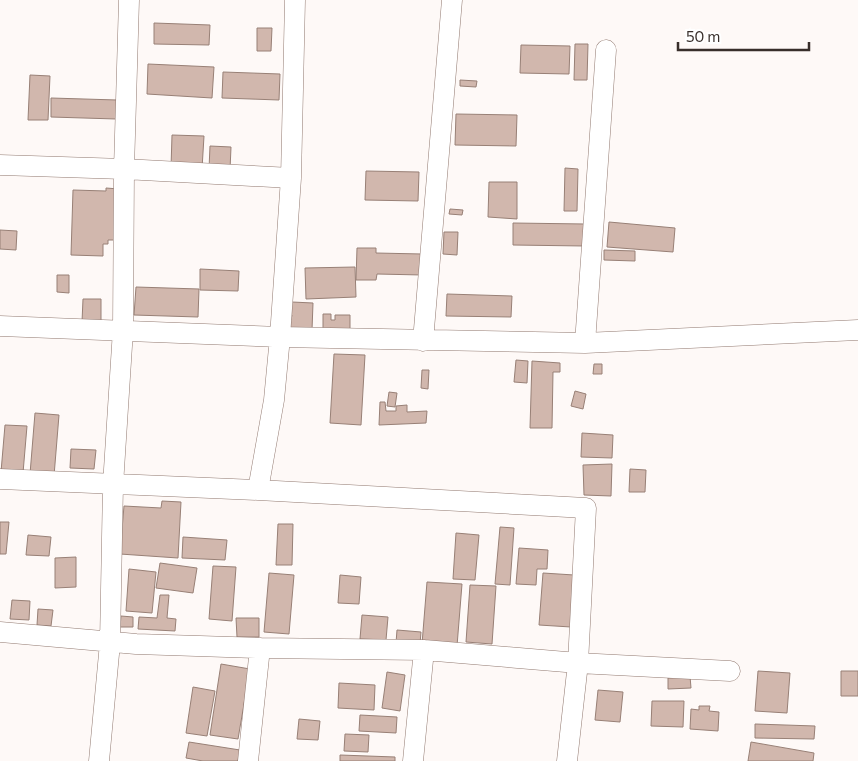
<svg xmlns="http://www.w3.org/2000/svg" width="858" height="761" font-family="Commissioner,sans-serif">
  <rect width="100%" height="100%" fill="#fef9f7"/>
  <!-- building -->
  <path fill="#d1b7ad" stroke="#988076" d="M154 23 210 25 209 45 154 44Z
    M257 28H272L271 51H257Z
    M575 44H588L587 80H574Z
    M521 45 570 46 569 74 520 73Z
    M148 64 214 67 212 98 147 94Z
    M223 72 280 74 279 100 222 98Z
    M30 75 50 76 48 120H28Z
    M460 80 477 81 476 87 460 86Z
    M51 98 117 100 116 119 51 117Z
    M456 114 517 115 516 146 455 145Z
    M172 135 204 136 202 169 171 168Z
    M210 146 231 147 230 170 209 169Z
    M565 168 578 169 577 211H564Z
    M366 171 419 172 418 201 365 200Z
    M489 182H517V219L488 217Z
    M106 188 119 189 117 240H108V244H103V256L71 255 73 190 106 191Z
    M450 209 463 210 462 215 449 214Z
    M609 222 675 228 673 252 607 247Z
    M513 223 585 224 584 246 513 245Z
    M0 230 17 231 16 250 0 249Z
    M444 232H458L457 255 443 254Z
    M357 248H376V253L422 254V275L377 274 376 280H356Z
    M604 250 635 251V261L604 260Z
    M355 267 356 297 306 299 305 268Z
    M200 269 239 271 238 291 200 290Z
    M57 275H69V293L57 292Z
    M136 287 199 289 198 317 134 315Z
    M447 294 512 296 511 317 446 316Z
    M83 299H101V323L82 322Z
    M292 302 313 303 312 330H289V319L291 320 292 315 289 316Z
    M323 314H331V320H335V315H350V330H323Z
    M334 354 365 355 361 425 330 423Z
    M516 360 528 361 527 383 514 382Z
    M532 361 560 363V372H553L552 428H530Z
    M594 364H602V374H593Z
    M422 370H429L428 389 421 388Z
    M575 391 586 394 583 409 571 406Z
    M389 392 397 393 395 407 387 406Z
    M380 402H385L386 411H396V406L407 405V412L427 411 426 423 379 425Z
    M35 413 59 415 54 476 30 474Z
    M5 425 27 426 23 473 1 472Z
    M582 433 613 435 612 458 581 457Z
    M71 449 96 450 94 469 70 468Z
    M612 464 611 496 584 495 583 465Z
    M630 469 646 470 645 492H629Z
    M162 501 181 502 178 558 120 554 124 506 161 508Z
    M0 522H9L6 554H0Z
    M278 524H293L292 565H276Z
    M500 527 514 528 510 585 495 584Z
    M456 533 479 535 475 580 453 579Z
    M28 535 51 537 49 556 26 555Z
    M183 537 227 540 225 560 182 558Z
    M519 548 548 550 547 569H537L536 585 516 584Z
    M76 557V587L55 588V558Z
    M160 563 197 568 193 593 156 588Z
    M213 566 236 567 232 621 209 619Z
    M129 569 156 572 152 613 126 611Z
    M269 573 294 575 289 634 264 632Z
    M543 573 574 575 571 627 539 625Z
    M340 575 361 577 359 604 338 603Z
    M427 582 462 584 457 646 422 644Z
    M470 585 496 586 492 644 466 642Z
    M160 595H169L167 618 176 619 175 631 138 629 139 617 157 618Z
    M12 600 30 601 29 620 10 619Z
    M38 609 53 610 51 626 37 625Z
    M362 615 388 617 386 640 360 639Z
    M121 616 133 617V627H120Z
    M236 618H259V637H237Z
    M397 630 421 632 420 644 396 643Z
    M221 664 250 669 238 739 210 735Z
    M758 671 790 673 787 713 755 711Z
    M841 671H858V696H841Z
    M387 672 405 675 400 711 382 708Z
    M690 676 691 688 668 689V678Z
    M339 683 375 685 374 710 338 708Z
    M193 687 215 691 207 736 186 733Z
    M598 690 623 692 620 722 595 720Z
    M652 701H684L683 727 651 726Z
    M699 706H710L709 711 719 712 718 731 690 729 691 709 699 710Z
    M360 715 397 717 396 733 359 731Z
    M299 719 320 721 318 740 297 739Z
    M755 724 815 726 814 739 755 738Z
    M345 734 369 735 368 752 344 751Z
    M189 742 240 750 238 761H203L186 758Z
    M751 742 814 753 813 761H748Z
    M340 755 395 757V761H340Z"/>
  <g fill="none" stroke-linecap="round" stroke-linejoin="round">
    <defs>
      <path id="minor" d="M0 165 124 169 291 178
        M0 326 280 337 585 343 858 330
        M423 341 452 0
        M585 343 606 50
        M0 479 258 490 586 508 578 663 567 761
        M258 490 274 400 280 337 291 178 295 0
        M0 632 136 644 260 648 424 650 578 663 730 671
        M99 761 110 643 113 485 123 330 124 169 129 0
        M248 761 260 648
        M413 761 424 650"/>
    </defs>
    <!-- minor casing -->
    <use href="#minor" stroke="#927a71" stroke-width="21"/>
    <!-- minor -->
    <use href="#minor" stroke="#fff" stroke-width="20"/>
  </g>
  <!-- scale -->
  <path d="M678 42v8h131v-8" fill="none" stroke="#382e2a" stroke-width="2.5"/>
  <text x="686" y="42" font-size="15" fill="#382e2a" stroke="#ffffff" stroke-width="4" paint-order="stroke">50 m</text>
</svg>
